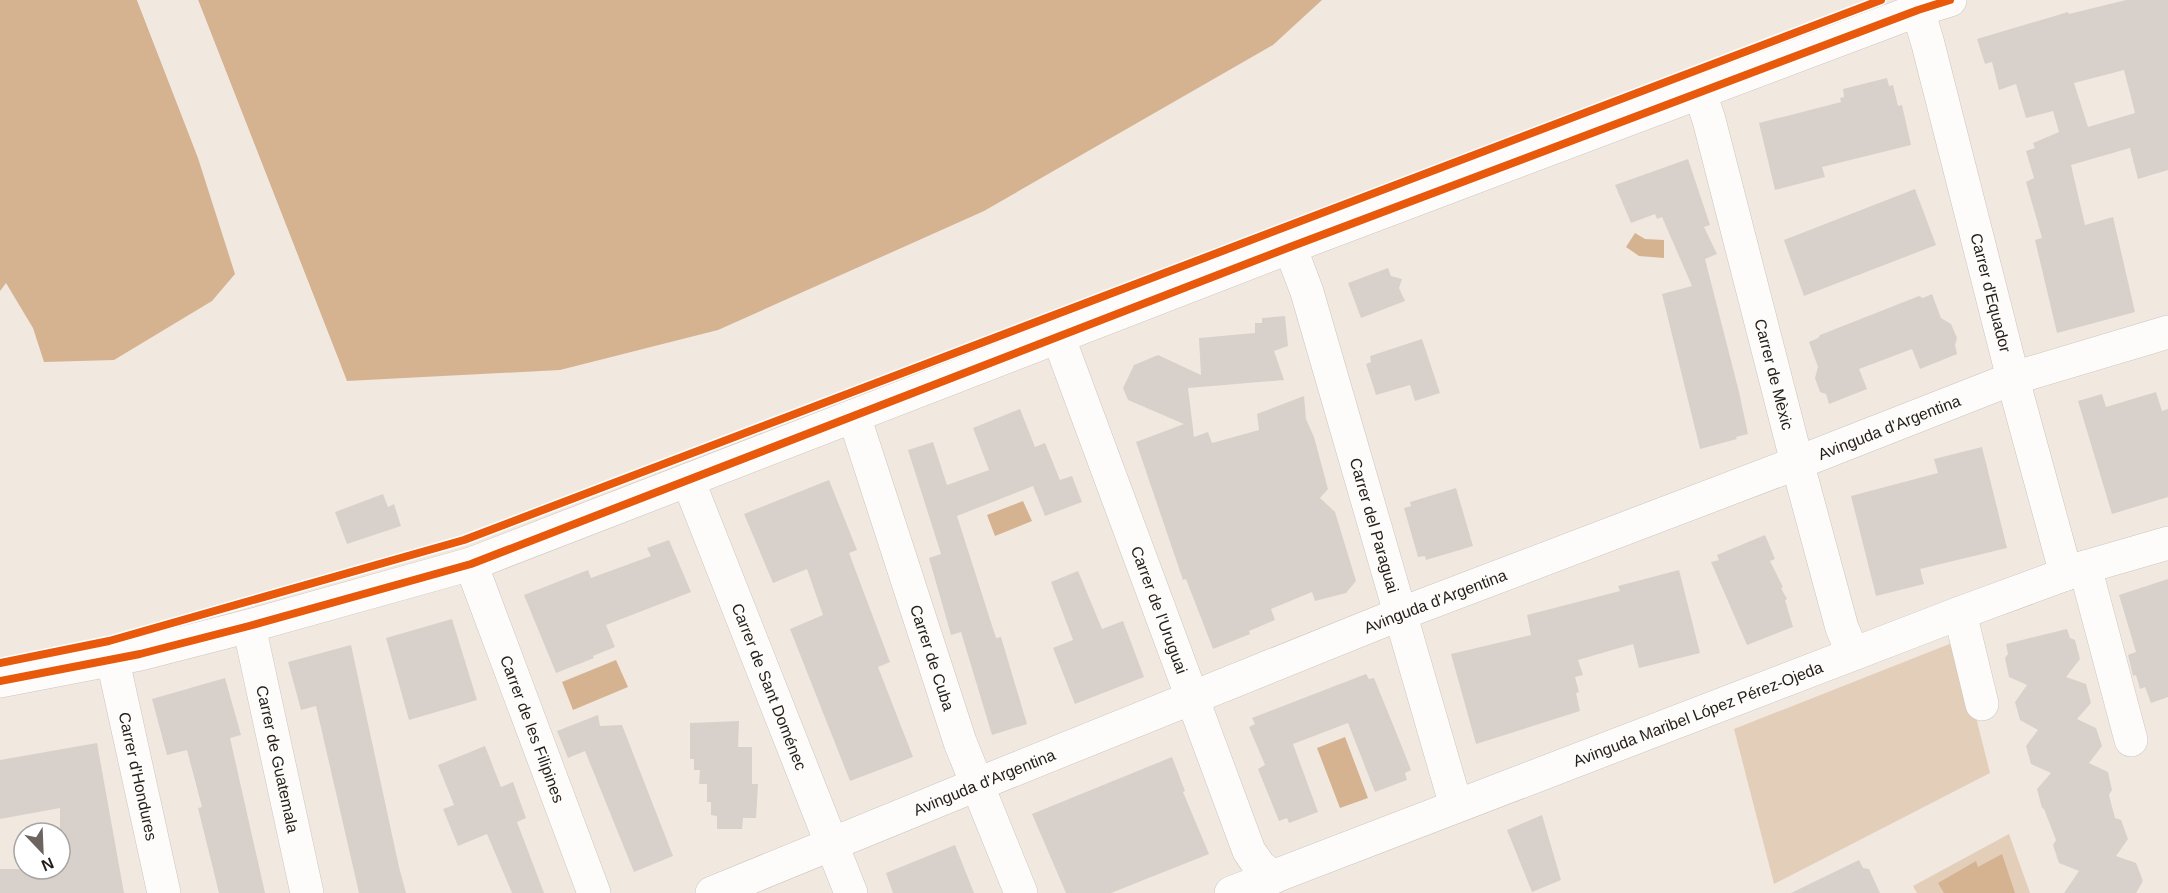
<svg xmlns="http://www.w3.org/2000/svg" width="2168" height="893" font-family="Helvetica,sans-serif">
  <rect width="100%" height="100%" fill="#f1e8e0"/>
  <!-- green -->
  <path fill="#e3ceb9" d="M1957 641 1990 773 1774 884 1734 729Z
    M2009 834 2030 893H1917L1913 886Z"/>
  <!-- water -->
  <path fill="#d6b390" d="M0 0H137L198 158 235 274 212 301 114 360 44 362 33 328 6 283 0 291Z
    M198 0H1322L1273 45 984 211 718 330 560 370 347 381Z
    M1635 233 1645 239 1664 240V258L1639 256 1626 247Z
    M1023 501 1032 521 995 536 987 515Z
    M616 660 628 687 573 710 562 682Z
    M1345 737 1368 798 1340 808 1317 748Z
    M2002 854 2015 893H1944L1938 883 1976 861 1978 867Z"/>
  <!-- pier -->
  <path fill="#f1e8e0" d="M137 0H140L201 157 212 192Z
    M195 0H198L341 366 338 368Z"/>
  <!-- building -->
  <path fill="#d8d1cb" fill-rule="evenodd" d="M2126 0H2168V170L2138 179 2130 148 2071 165 2085 225 2113 217 2135 312 2057 333 2035 240 2042 238 2026 182 2034 178 2026 151 2035 148 2033 143 2059 132 2053 111 2026 118 2016 84 1999 90 1992 62 1985 64 1977 39 2068 12 2069 14ZM2124 70 2135 113 2088 127 2074 83Z
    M1887 78 1889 86 1893 85 1898 106 1902 105 1911 145 1822 167 1825 177 1775 190 1759 123 1841 102 1840 98 1844 97 1843 89Z
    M1688 159 1710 225 1704 227 1717 254 1705 259 1739 392 1748 434 1736 437 1737 439 1700 449 1662 294 1692 286 1662 217 1657 219 1655 214 1631 223 1615 185Z
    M1915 189 1936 245 1804 296 1784 240Z
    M1388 268 1391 276 1402 279 1399 288 1405 301 1361 318 1348 283Z
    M1932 294 1941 318 1951 324 1957 338 1955 345 1957 354 1920 369 1912 349 1859 369 1867 389 1829 404 1826 394 1820 392 1815 378 1818 367 1809 342 1818 338 1820 335 1919 296 1923 298Z
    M1285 316 1288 346 1274 351 1284 380 1188 388 1194 437 1208 432 1212 443 1259 430 1257 414 1304 396 1306 419 1314 437 1328 489 1320 498 1335 512 1356 581 1346 593 1315 601 1312 592 1271 609 1275 620 1249 631 1250 634 1213 649 1186 579 1183 580 1136 442 1184 424 1128 400 1123 388 1134 365 1158 355 1201 375 1199 338 1255 333V323H1262V318Z
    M1422 339 1440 393 1415 401 1410 385 1376 395 1366 364 1371 362 1370 356Z
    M2156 392 2162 411 2168 409V497L2112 514 2078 401 2102 394 2106 407Z
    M1020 409 1035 447 1045 443 1060 480 1072 476 1082 502 1045 516 1033 486 957 516 996 638 1001 637 1027 724 992 735 961 632 951 635 929 558 941 554 908 450 933 442 947 485 989 470 973 428Z
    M1982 447 2007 548 1920 569 1924 584 1876 596 1851 496 1938 473 1934 459Z
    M829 480 857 550 849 553 890 662 878 667 913 757 850 781 790 629 823 615 807 569 773 583 744 514Z
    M1456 488 1473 546 1426 560 1425 556 1418 557 1404 508 1411 506 1410 502Z
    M383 494 388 507 394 504 401 526 347 544 335 512Z
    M1765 535 1775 559 1770 561 1783 587 1781 588 1787 599 1785 600 1793 627 1747 645 1711 562 1719 560 1717 555Z
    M669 540 691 592 606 625 615 647 593 656 594 658 556 673 524 595 588 570 591 578 651 556 647 548Z
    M1679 570 1700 653 1639 668 1633 644 1578 660 1583 675 1575 677 1579 692 1576 693 1580 711 1476 744 1451 654 1531 635 1527 615 1620 591 1618 586Z
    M1078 571 1102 629 1123 621 1144 677 1075 704 1053 648 1073 640 1051 582Z
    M2168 579V697L2151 703 2145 687 2140 689 2136 675 2133 676 2128 655 2136 652 2119 595Z
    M452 619 477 700 409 720 386 638Z
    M2067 629 2070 638 2075 640 2080 659 2066 677 2086 684 2091 703 2077 719 2096 728 2102 746 2089 763 2108 772 2112 790 2109 795 2115 818 2121 820 2128 839 2116 856 2136 863 2143 881 2136 893H2064L2079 871 2059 863 2053 845 2056 840 2044 809 2042 808 2037 789 2051 773 2031 764 2026 746 2038 730 2020 720 2015 702 2027 685 2009 677 2005 658 2008 654 2006 644Z
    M351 645 399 867 406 893H359L316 706 301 710 288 662Z
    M1366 674 1369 679 1374 678 1400 742 1411 770 1405 773 1407 780 1375 792 1348 723 1293 744 1318 812 1289 823 1287 818 1279 821 1258 769 1265 765 1249 727 1255 724 1252 718Z
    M225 678 241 735 230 738 265 893H219L198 808 202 807 187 750 167 755 152 699Z
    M598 715 600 726 622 725 673 856 634 872 585 751 568 758 557 731Z
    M739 721 738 747H752V784H758L756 818H743L742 829H717V816L711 815V802H707V784H699L700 770H694V759H690V723Z
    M97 743 124 893H0V869H60V808L0 819V760Z
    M485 746 501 787 513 782 526 818 517 822 544 893H512L487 834 458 846 443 809 454 805 438 765Z
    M1172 757 1185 791 1183 792 1209 854 1111 893H1066L1032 814Z
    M1542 815 1561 880 1532 892 1507 830Z
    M955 845 974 893H893L886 873Z
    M1859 860 1863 868 1869 869 1880 893H1791Z"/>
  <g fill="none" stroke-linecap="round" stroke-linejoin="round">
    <defs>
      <g id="minor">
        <path id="s1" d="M1918 10 1928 44 2018 398 2066 574"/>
        <path id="s2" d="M1700 93 1709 120 1793 447 1842 628 1853 654"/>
        <path id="s3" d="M1290 247 1307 292 1456 806"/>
        <path id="s4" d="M1058 336 1249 851 1260 867 1274 877"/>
        <path id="s5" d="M854 416 960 742 1021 893"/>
        <path id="s6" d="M688 480 851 893"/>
        <path id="s7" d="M471 564 594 893"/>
        <path d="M2085 567 2131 740"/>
        <path d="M1960 613 1982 704"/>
        <path id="s8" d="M249 626 307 893"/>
        <path id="s9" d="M113 661 164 893"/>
        <path d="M0 681 140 654 249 626 471 564 1290 247 1918 10 1950 0"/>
        <path id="s10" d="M712 893 976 785 1400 614 1797 463 2014 378 2168 332"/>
        <path id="s11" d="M1231 893 1960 613 2085 567 2168 543"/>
      </g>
    </defs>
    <!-- minor casing -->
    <use href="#minor" stroke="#ccc5bf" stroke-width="34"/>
    <!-- minor -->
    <use href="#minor" stroke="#fdfcfa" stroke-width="33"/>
    <defs>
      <path id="cycleway" d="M0 663 109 641 464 540 1881 0
        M0 681 140 654 249 626 471 564 1290 247 1918 10 1950 0"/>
    </defs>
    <!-- cycleway casing -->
    <use href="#cycleway" stroke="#fff" stroke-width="11"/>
    <!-- cycleway -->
    <use href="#cycleway" stroke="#e8590c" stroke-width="8"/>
  </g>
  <g text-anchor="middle" stroke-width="6" stroke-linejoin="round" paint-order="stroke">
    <!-- street labels -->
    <g font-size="16" fill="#241d18" stroke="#fff">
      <text dy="6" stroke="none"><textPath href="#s1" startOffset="292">Carrer d'Equador</textPath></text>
      <text dy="6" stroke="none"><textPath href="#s2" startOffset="291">Carrer de Mèxic</textPath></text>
      <text dy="6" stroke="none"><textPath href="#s10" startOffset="1266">Avinguda d'Argentina</textPath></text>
      <text dy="6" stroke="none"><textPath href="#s3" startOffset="291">Carrer del Paraguai</textPath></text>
      <text dy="6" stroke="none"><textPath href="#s10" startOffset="780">Avinguda d'Argentina</textPath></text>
      <text dy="6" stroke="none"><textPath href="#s4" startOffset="292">Carrer de l'Uruguai</textPath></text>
      <text dy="6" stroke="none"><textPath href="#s5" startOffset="254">Carrer de Cuba</textPath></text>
      <text dy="6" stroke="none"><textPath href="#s6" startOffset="222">Carrer de Sant Doménec</textPath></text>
      <text dy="6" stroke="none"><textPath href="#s11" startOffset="500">Avinguda Maribel López Pérez-Ojeda</textPath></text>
      <text dy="6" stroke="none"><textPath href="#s7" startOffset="176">Carrer de les Filipines</textPath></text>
      <text dy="6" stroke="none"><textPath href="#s8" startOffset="136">Carrer de Guatemala</textPath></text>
      <text dy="6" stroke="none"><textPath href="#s9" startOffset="118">Carrer d'Hondures</textPath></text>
      <text dy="6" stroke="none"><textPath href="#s10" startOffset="294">Avinguda d'Argentina</textPath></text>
    </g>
  </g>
  <!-- north arrow -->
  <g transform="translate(42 851) rotate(157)"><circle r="28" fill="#ffffff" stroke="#a7a5a3" stroke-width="1.5"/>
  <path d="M0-4.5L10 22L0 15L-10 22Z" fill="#6c645e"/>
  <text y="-9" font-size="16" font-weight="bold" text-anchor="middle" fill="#241d18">N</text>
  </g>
</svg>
